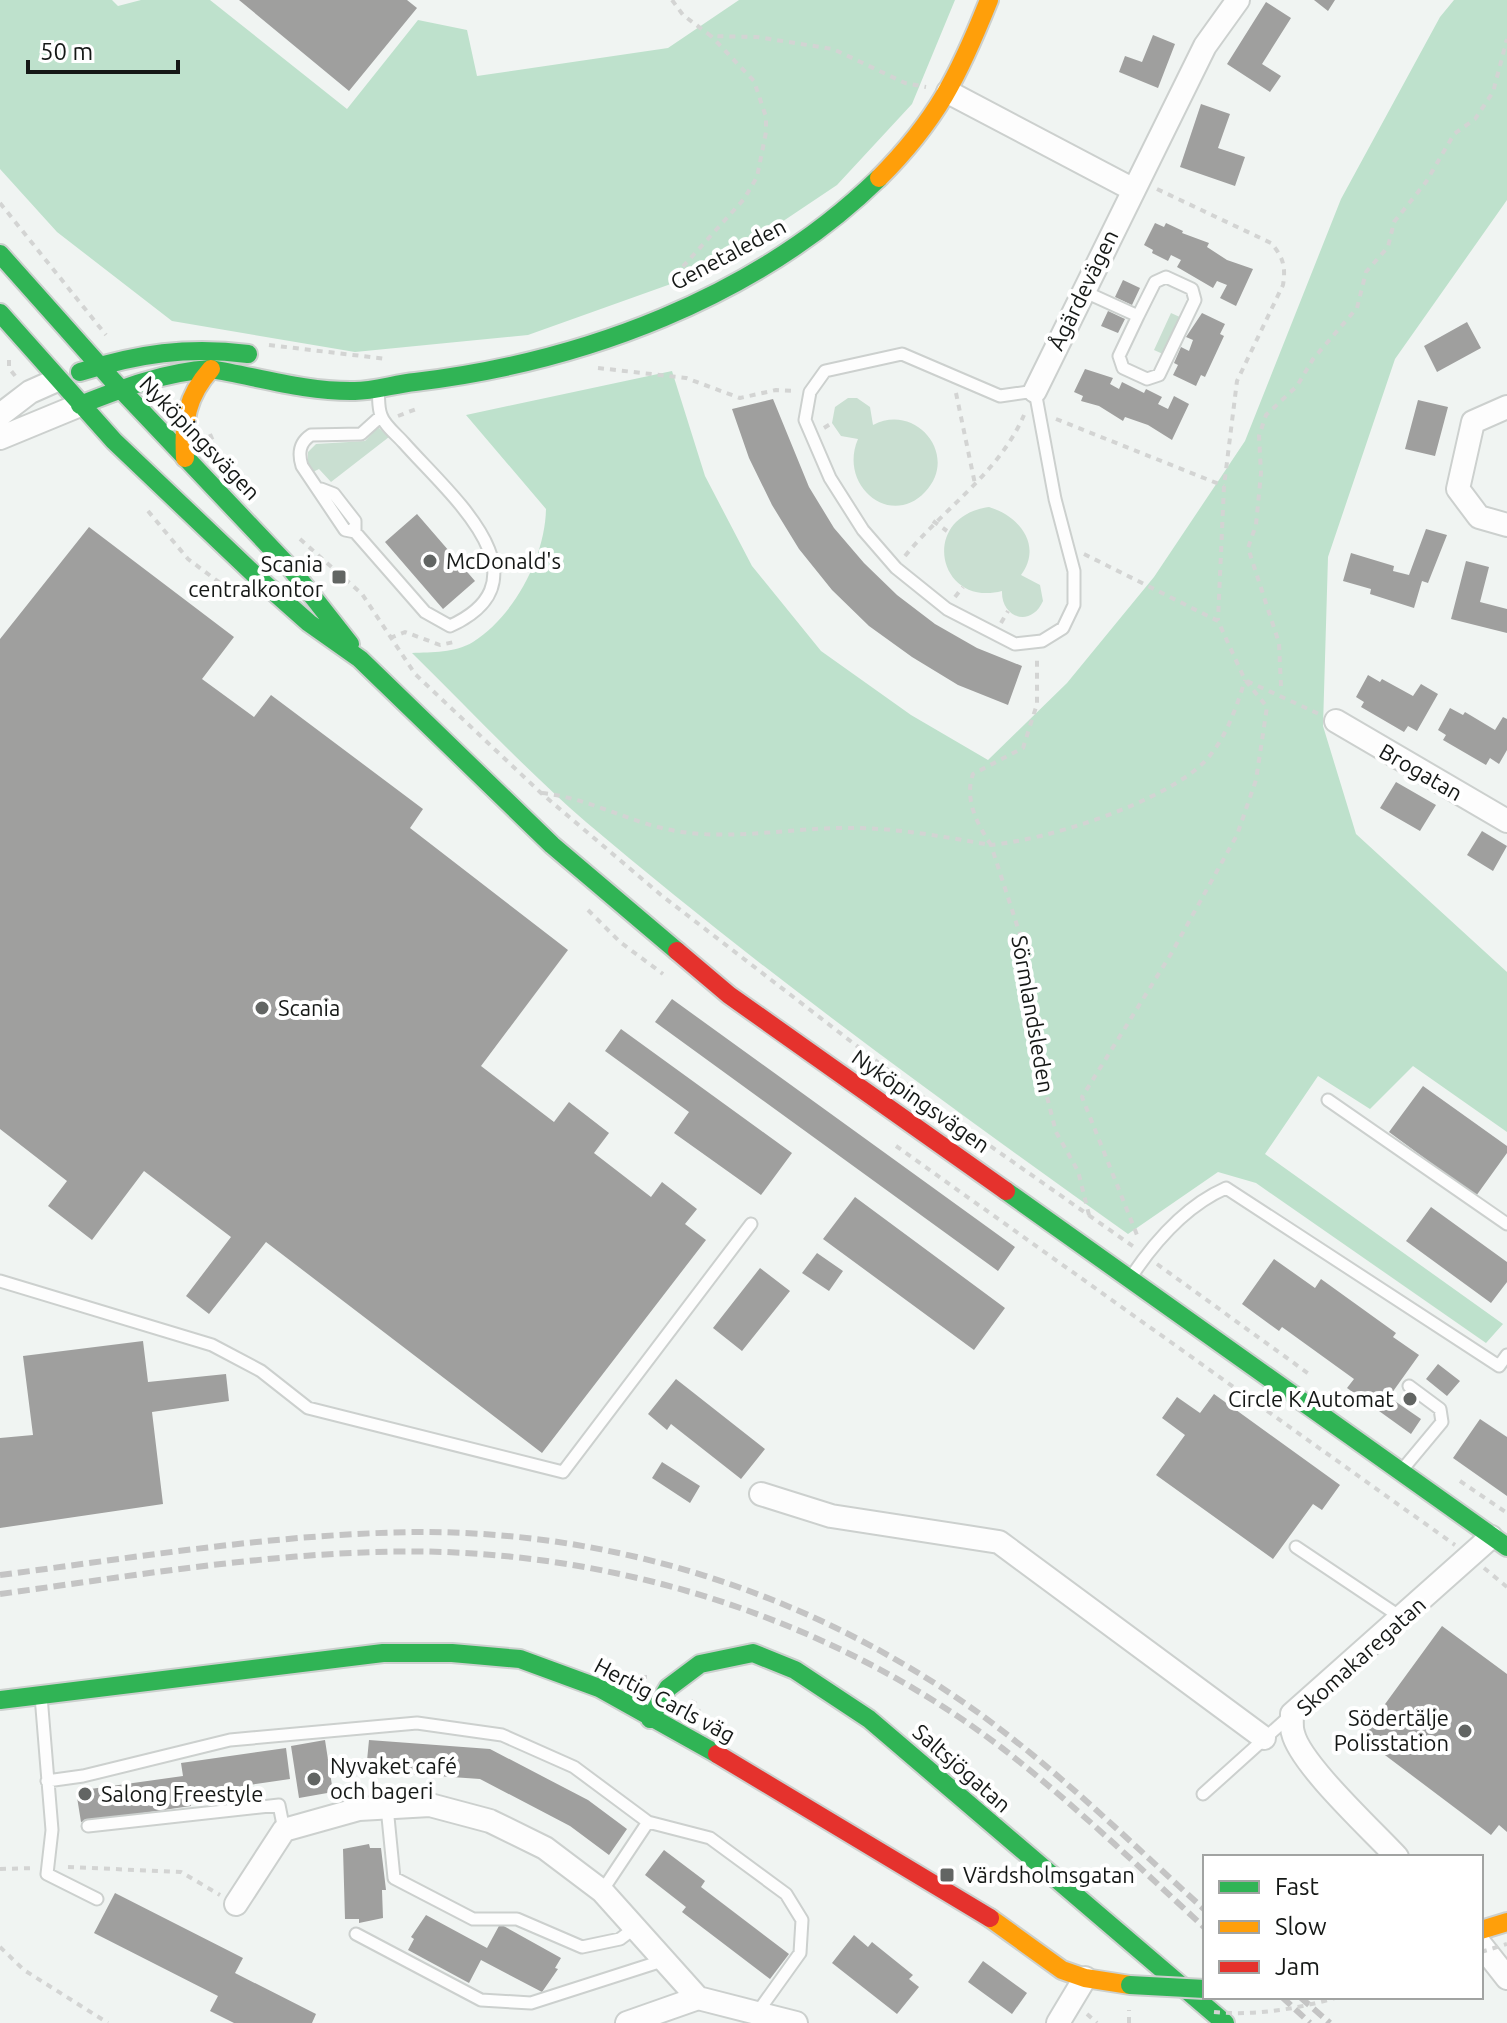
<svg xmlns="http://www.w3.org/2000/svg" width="1507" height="2023" font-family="Ubuntu,sans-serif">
  <rect width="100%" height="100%" fill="#f0f4f2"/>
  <!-- green -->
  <path fill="#c9dfd1" d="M1171 313 1182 318 1165 355 1154 350Z
    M848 398H857L870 407 873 425C916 402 960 456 925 492 890 529 838 485 858 439L841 436 832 423 835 407Z
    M378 427 389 437 331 482 319 469 313 472 308 464V452L316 444 365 441Z
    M989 507C1019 516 1043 545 1021 575L1040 585 1043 601C1031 628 1001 618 1002 591 938 608 918 517 989 507Z"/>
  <!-- forest -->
  <path fill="#bee1cc" d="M0 0H112L118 6 141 0H210L347 109 418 20 467 30 477 76 668 48 739 0H955L912 104 837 185 710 270 528 335 355 352 172 321 57 232 0 169Z
    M1454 0H1507V200L1395 359 1328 557 1323 726 1356 834 1507 972V1132L1413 1066 1370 1109 1318 1076 1265 1154 1503 1324 1486 1343 1256 1183 1218 1172 1128 1234C943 1102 759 969 586 822 525 769 469 709 412 653 432 652 455 653 473 642 515 615 545 557 546 509L466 415 672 371 705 476 752 566 821 651 911 715 988 760 1067 683 1154 577 1245 441 1341 199 1440 17Z"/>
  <!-- building -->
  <path fill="#9f9f9e" d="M239 0H407L417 8 349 91Z
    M1314 0H1335L1328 11Z
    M1266 2 1291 18 1262 64 1281 76 1270 92 1227 64Z
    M1153 35 1175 44 1158 88 1119 72 1125 56 1142 62Z
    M1201 104 1230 114 1218 148 1245 157 1235 186 1180 167Z
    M1155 223 1164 227 1166 223 1183 231 1182 233 1209 243 1207 247 1227 260 1253 269 1236 306 1220 298 1227 285 1217 281 1213 288 1177 267 1181 260 1171 255 1168 261 1152 253 1153 250 1144 245Z
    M1123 280 1140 288 1132 305 1115 297Z
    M1108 311 1125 319 1118 333 1101 326Z
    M1202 313 1225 324 1220 334 1224 336 1205 377 1201 375 1196 386 1173 375 1178 365 1174 363 1181 347 1189 351 1193 340 1186 337Z
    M1467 322 1481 348 1437 372 1424 346Z
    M1085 369 1113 378 1110 384 1119 389 1122 382 1144 393 1146 389 1162 397 1158 404 1168 409 1174 396 1189 404 1172 440 1148 425 1125 417 1123 421 1099 406 1081 401 1083 396 1074 392Z
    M773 399 809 487 834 528 864 563 897 595 935 624 977 648 1022 666 1008 705 958 685 912 657 869 626 832 590 799 549 772 505 749 458 732 409Z
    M1418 400 1448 407 1435 456 1405 449Z
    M417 514 475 581 443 609 385 542Z
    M89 527 234 637 202 679 254 717 271 695 423 809 410 828 568 950 481 1066 554 1122 569 1102 609 1133 594 1153 651 1197 662 1182 697 1209 685 1224 706 1240 542 1453 266 1242 209 1314 186 1296 231 1237 144 1171 92 1240 48 1206 67 1181 0 1129V639Z
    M1426 529 1447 535 1428 583 1422 581 1414 608 1370 594 1371 589 1343 581 1351 553 1394 566 1393 571 1409 575Z
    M1466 561 1489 567 1480 602 1507 609V633L1451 619Z
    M1368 675 1380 682 1382 679 1413 696 1421 684 1438 694 1417 731 1408 726 1404 732 1361 707 1364 702 1356 697Z
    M1450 708 1463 715 1465 712 1495 730 1503 717 1507 719V750L1499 764 1490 758 1486 765 1443 740 1446 735 1438 730Z
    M1396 782 1436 805 1420 831 1380 808Z
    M1482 831 1507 846 1493 871 1467 855Z
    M672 999 1015 1247 998 1271 655 1022Z
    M621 1029 792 1153 761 1195 674 1133 689 1112 605 1051Z
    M1423 1086 1507 1146V1153L1476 1196 1389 1132Z
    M855 1197 1005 1308 974 1350 823 1239Z
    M1431 1207 1507 1262V1282L1491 1303 1406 1241Z
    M817 1253 843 1271 829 1291 802 1273Z
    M1274 1259 1315 1288 1321 1279 1396 1333 1393 1337 1419 1355 1389 1397 1421 1419 1411 1434 1347 1388 1354 1379 1282 1327 1279 1331 1242 1304Z
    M760 1268 790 1291 742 1351 713 1328Z
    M143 1341 148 1382 226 1374 229 1401 152 1412 163 1504 0 1528V1438L33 1435 23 1356Z
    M1438 1364 1460 1381 1447 1396 1426 1379Z
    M676 1379 765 1449 741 1479 671 1424 667 1430 648 1414Z
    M1214 1394 1340 1485 1322 1510 1313 1504 1273 1559 1156 1475 1185 1435 1162 1418 1177 1397 1200 1413Z
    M1480 1419 1507 1437V1496L1453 1458Z
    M662 1462 700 1486 690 1503 652 1478Z
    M1442 1626 1507 1674V1832L1499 1825 1491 1835 1361 1737Z
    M325 1740 333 1792 299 1798 291 1746Z
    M369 1740 490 1749 588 1800 627 1829 609 1855 570 1826 480 1779 366 1771Z
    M286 1748 290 1779 189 1794 191 1806 81 1822 76 1791 183 1776 181 1763Z
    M369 1844 370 1848H381L386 1890H382L383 1918 359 1923V1919H345L343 1849Z
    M664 1850 705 1881 701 1887 789 1954 770 1979 682 1912 686 1907 645 1875Z
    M115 1893 243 1958 235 1973 316 2014 312 2023H234L210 2011 218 1996 94 1933Z
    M426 1915 487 1948 500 1924 561 1958 555 1968 558 1969 542 1992 481 1960 469 1983 408 1950 414 1939 411 1937Z
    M854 1935 868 1947 872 1942 913 1975 909 1979 919 1987 897 2014 832 1963Z
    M983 1961 1027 1993 1012 2014 968 1982Z"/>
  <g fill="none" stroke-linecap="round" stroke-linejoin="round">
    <defs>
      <path id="lane" d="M1083 291 1138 316 1155 282 1166 277 1192 289 1195 300 1159 375 1147 379 1123 368 1119 356 1138 316
        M902 354 1000 396 1035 391 1055 499 1074 571V605L1063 628 1042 641 1015 644 947 609 896 568 863 530 830 478 805 420 810 392 825 371Z
        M378 390C379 398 378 408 381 415 384 425 397 435 404 443 448 493 553 579 450 626L425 612 355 532 345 530 302 466C298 453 299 443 311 435L361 434 381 416
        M321 489 334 494 355 521V532
        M1328 1100 1507 1224
        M1131 1277C1155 1241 1185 1206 1226 1188L1499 1366 1507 1355
        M0 1281 212 1345 261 1371 308 1408 563 1472 751 1224
        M1402 1470 1442 1422 1440 1409 1409 1386
        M1296 1547 1402 1618
        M41 1696 52 1830 47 1874 97 1899
        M47 1781 83 1776 230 1740 417 1723 502 1735 574 1767 648 1822 710 1838 786 1894 802 1920 800 1953 757 2013
        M1203 1794 1292 1714
        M387 1807 394 1878 473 1919H517L582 1947 620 1939 636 1927
        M88 1826 279 1805 284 1830
        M602 1891 648 1822
        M356 1934 481 2000 531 2003 665 1960"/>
      <path id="street" d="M948 92 1132 189
        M1035 391 1205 46 1238 0
        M1507 407 1473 422 1458 489 1479 517 1507 525
        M0 415 30 392 57 380
        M0 438 80 405
        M1336 721 1507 821
        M761 1494 831 1516 999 1542 1264 1738
        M1397 1857C1373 1831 1300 1764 1293 1733 1291 1727 1292 1720 1292 1714L1491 1537
        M236 1904 284 1830 359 1809 430 1805 490 1821 545 1848 602 1891 698 1998 796 2023
        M1481 1945 1507 1978
        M627 2023 698 1998
        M1058 2023 1085 1978"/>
      <path id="fast" d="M0 254 114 382 292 570 350 644
        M0 313 114 441 257 577 309 623 360 659 552 845 677 951
        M80 372C137 354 188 346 248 354
        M80 405C123 388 164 372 211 369 258 377 307 392 355 391 374 391 395 384 415 382 582 362 756 298 879 178
        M1006 1191 1507 1547
        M0 1700 383 1653H452L520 1659 599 1688 717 1754
        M650 1719 668 1688 700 1664 753 1653 795 1670 869 1719 1225 2023"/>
      <path id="slow" d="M879 178C937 120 959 75 989 0
        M185 458C183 421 186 397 211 369
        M990 1918 1062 1970 1085 1978 1130 1985
        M1481 1930 1507 1922"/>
      <path id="jam" d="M677 951 729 995 1006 1191
        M717 1754 990 1918"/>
    </defs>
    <!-- lane casing -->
    <use href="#lane" stroke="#ccd0ce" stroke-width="15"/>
    <!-- street casing -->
    <use href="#street" stroke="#ccd0ce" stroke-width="26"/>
    <!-- fast casing -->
    <use href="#fast" stroke="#ccd0ce" stroke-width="22"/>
    <!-- slow casing -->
    <use href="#slow" stroke="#ccd0ce" stroke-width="22"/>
    <!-- jam casing -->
    <use href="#jam" stroke="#ccd0ce" stroke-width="22"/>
    <!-- path -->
    <path stroke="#d3d4d3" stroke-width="4" stroke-dasharray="6 6" stroke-linecap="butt" d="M672 0 683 15 711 36 757 37 833 49 905 83 926 87
      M1157 189 1271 243C1283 257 1286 266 1283 285L1237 381 1224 486 1218 620
      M0 203 106 335
      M673 288 678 272 744 199 757 177 766 132V117L754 81 711 36
      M269 345 387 359
      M9 360V368L16 377
      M598 368 686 378 740 398 776 390 796 391
      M956 393 975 484
      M398 416 419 408
      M1056 419 1224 486
      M824 428 832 423
      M210 434 216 448 231 466
      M148 511 188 559 240 598
      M933 521 947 531
      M300 539 362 594 415 674 541 793 661 895 949 1117 1134 1247
      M1084 554 1218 621 1245 680 1267 707 1256 780 1237 835 1171 954 1082 1097 1139 1240
      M905 556C944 508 999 473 1024 415
      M955 597 963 587
      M1001 623 1008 611
      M390 638 405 632 440 645 454 642
      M1247 681 1319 714
      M1281 686 1279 643 1248 548 1256 525 1261 473 1259 436 1266 415 1297 386 1313 359 1357 308 1366 272 1388 247 1394 222 1426 182 1454 134 1475 119 1493 92 1507 39
      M542 793C589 798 630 823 676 831 735 841 792 827 852 828 898 828 945 837 991 845 977 824 964 799 973 774L1023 748 1037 704V656
      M588 910 620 942 663 974
      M896 1146 1455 1545
      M1089 1215 1078 1171 1056 1132 1044 1085 1027 956 991 845C1049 839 1147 807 1194 771 1222 750 1235 712 1245 680
      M1157 1264 1309 1374
      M1460 1481 1507 1513
      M1484 1568 1507 1587
      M629 1677H648
      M691 1701 697 1704 700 1716
      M68 1867 181 1872 220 1895
      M0 1869 35 1868
      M0 1947 24 1970 108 2023
      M1087 2014 1097 2023
      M1129 2023V2010"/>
    <!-- lane -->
    <use href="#lane" stroke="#fdfdfd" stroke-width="11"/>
    <!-- street -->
    <use href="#street" stroke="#fdfdfd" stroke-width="22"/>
    <!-- fast -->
    <use href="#fast" stroke="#30b455" stroke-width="18"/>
    <!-- slow -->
    <use href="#slow" stroke="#ff9f0a" stroke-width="18"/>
    <!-- jam -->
    <use href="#jam" stroke="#e5322d" stroke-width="18"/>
    <!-- rail -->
    <path stroke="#c4c4c4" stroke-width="6" stroke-dasharray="12 6" stroke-linecap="butt" d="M0 1575C140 1557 281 1533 422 1532 622 1532 818 1597 980 1714 1061 1773 1132 1844 1205 1910
      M0 1594C124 1577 249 1556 375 1552 596 1544 825 1613 1002 1748 1073 1803 1139 1867 1205 1928
      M1282 1997 1310 2023
      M1300 1997 1330 2023"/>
    <defs>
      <path id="fast-bridge" d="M1130 1985 1205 1989"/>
    </defs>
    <!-- fast-bridge casing -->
    <use href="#fast-bridge" stroke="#ccd0ce" stroke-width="22" stroke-linecap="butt"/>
    <!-- path-bridge -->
    <path stroke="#d3d4d3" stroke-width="4" stroke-dasharray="6 6" stroke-linecap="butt" d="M1481 1952 1507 1944
      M1214 2012C1254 2016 1299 2009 1338 1997"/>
    <!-- fast-bridge -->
    <use href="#fast-bridge" stroke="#30b455" stroke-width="18"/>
  </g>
  <!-- markers -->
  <g fill="#626563" stroke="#fff" stroke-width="3">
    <circle cx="430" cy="561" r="8"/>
    <rect x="331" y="569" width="16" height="16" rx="4"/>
    <circle cx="262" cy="1008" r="8"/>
    <circle cx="1410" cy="1399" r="8"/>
    <circle cx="1465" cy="1731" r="8"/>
    <circle cx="314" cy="1779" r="8"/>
    <circle cx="85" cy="1794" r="8"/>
    <rect x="939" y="1867" width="16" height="16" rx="4"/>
  </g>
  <g text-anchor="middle" stroke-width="8" stroke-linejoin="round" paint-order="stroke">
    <!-- street labels -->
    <g font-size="22" fill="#151816" stroke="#fff">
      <text transform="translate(728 254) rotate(-28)" y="8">Genetaleden</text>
      <text transform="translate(1083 290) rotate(-64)" y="8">Ågärdevägen</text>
      <text transform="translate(200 438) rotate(46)" y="8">Nyköpingsvägen</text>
      <text transform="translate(1421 772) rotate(30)" y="8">Brogatan</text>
      <text transform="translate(1033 1014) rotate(80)" y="8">Sörmlandsleden</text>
      <text transform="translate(921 1101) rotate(35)" y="8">Nyköpingsvägen</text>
      <text transform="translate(1361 1656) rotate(-42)" y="8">Skomakaregatan</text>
      <text transform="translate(665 1700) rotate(28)" y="8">Hertig Carls väg</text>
      <text transform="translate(962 1768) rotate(41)" y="8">Saltsjögatan</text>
    </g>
    <!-- poi labels -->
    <g font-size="22" fill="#151816" stroke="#fff" text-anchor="start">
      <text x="446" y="569">McDonald's</text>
      <text x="323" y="572" text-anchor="end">Scania<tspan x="323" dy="25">centralkontor</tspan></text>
      <text x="278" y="1016">Scania</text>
      <text x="1394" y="1407" text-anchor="end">Circle K Automat</text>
      <text x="1449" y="1726" text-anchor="end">Södertälje<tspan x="1449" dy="25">Polisstation</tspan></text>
      <text x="330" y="1774">Nyvaket café<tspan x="330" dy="25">och bageri</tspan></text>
      <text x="101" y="1802">Salong Freestyle</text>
      <text x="963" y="1883">Värdsholmsgatan</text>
    </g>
  </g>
  <!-- legend -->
  <rect x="1203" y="1855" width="280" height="144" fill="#ffffff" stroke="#a1a3a2" stroke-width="2"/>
  <rect x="1219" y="1881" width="40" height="12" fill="#30b455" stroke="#a1a3a2" stroke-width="2"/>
  <text x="1275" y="1895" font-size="24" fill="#151816">Fast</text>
  <rect x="1219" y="1921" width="40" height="12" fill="#ff9f0a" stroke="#a1a3a2" stroke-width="2"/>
  <text x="1275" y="1935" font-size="24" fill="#151816">Slow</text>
  <rect x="1219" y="1961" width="40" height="12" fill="#e5322d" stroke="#a1a3a2" stroke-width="2"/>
  <text x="1275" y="1975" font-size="24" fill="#151816">Jam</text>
  <!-- scale -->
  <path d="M28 60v12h150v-12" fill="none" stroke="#151816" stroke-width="4"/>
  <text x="40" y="60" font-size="24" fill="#151816" stroke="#ffffff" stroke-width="6" paint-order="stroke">50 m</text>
</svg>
